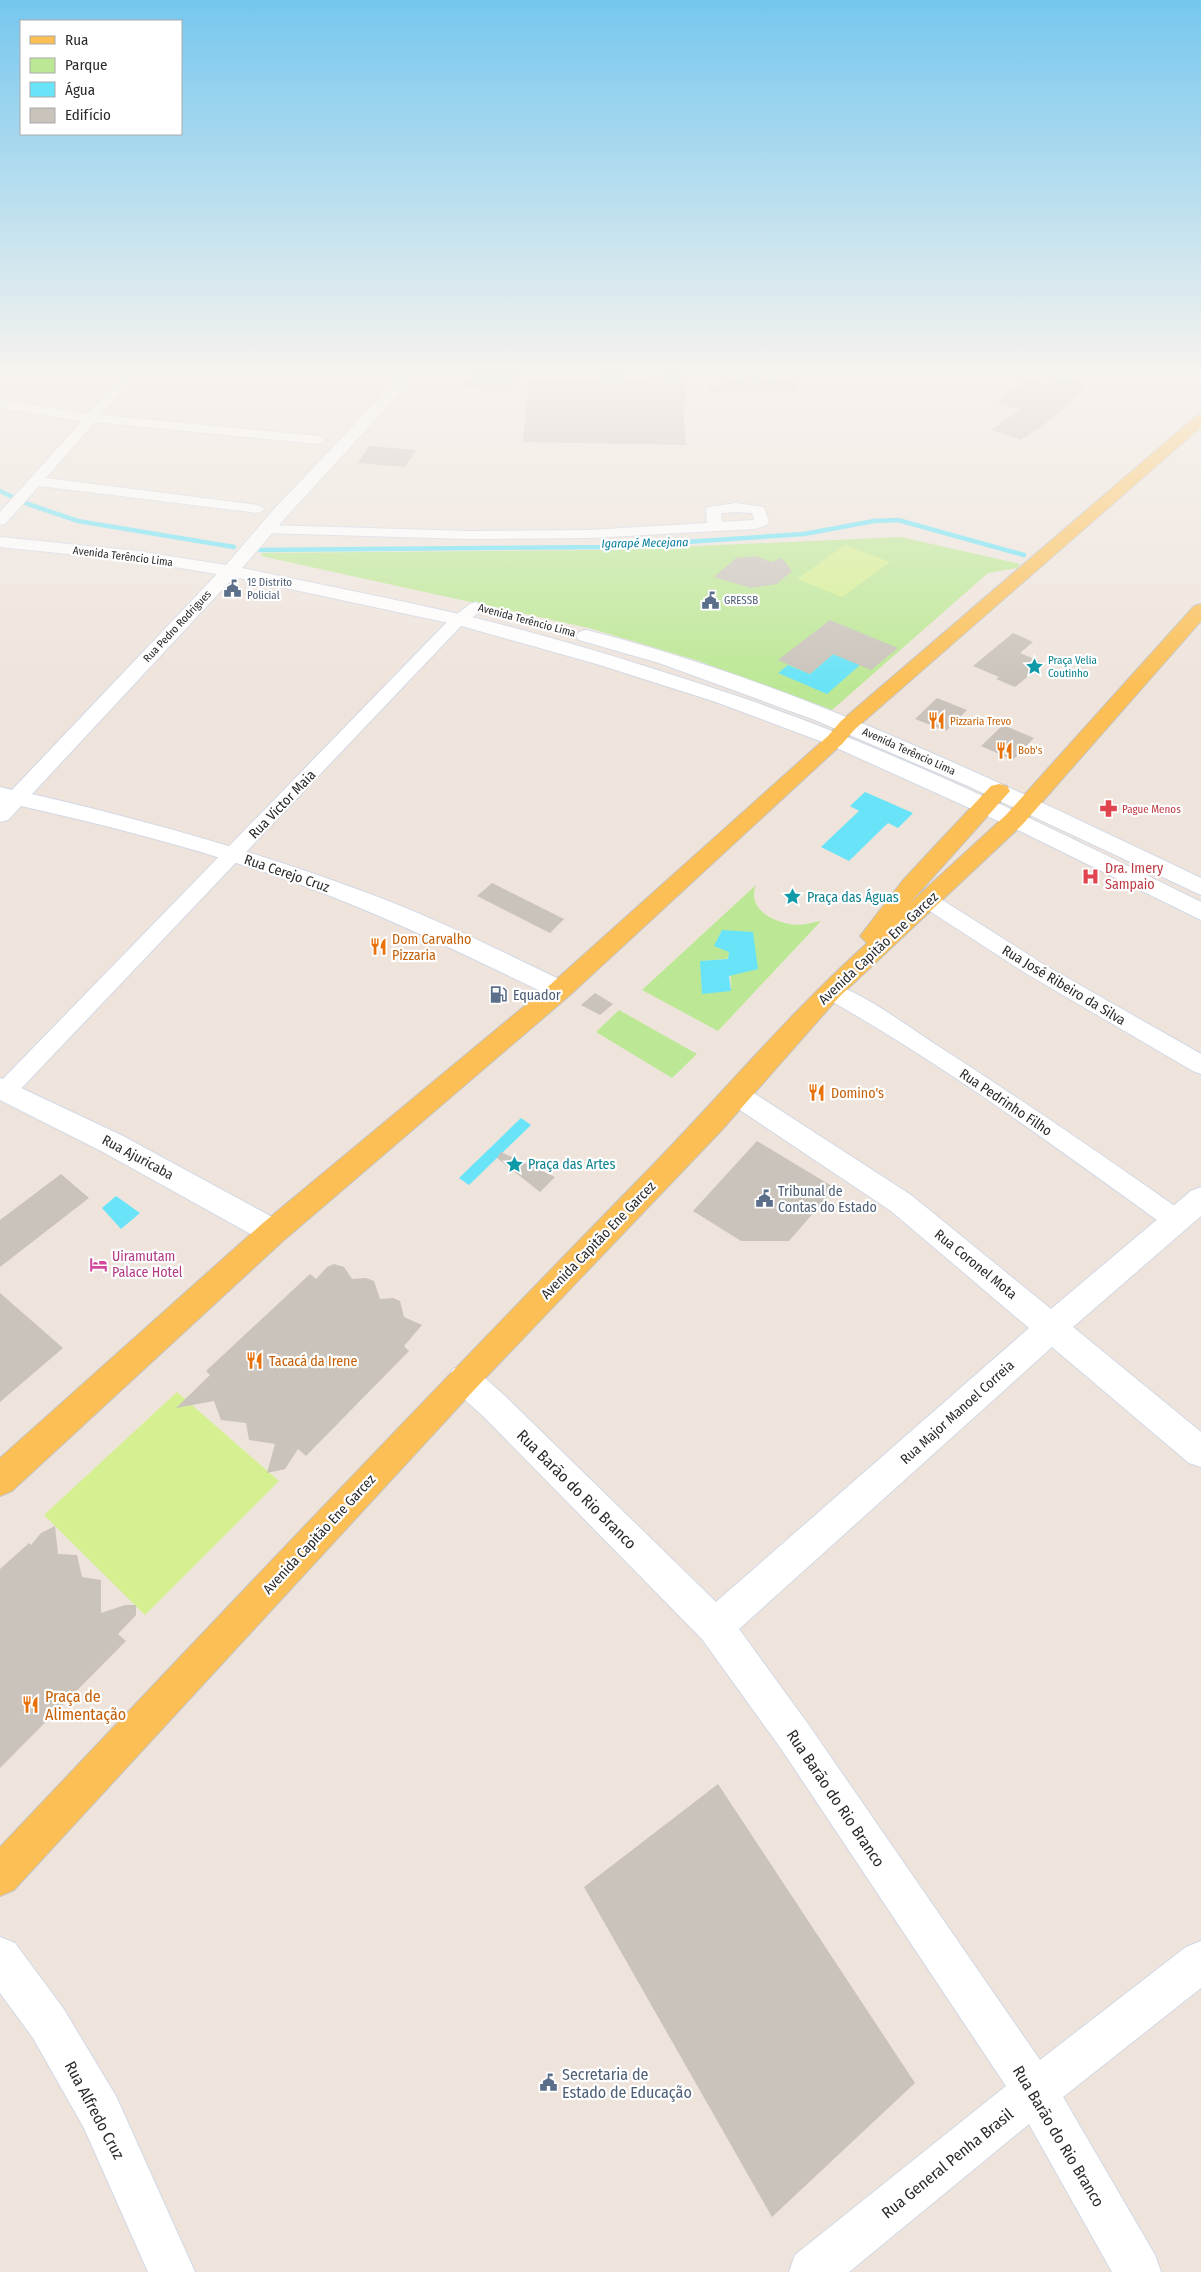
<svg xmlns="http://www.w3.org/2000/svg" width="1201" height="2272" font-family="'Fira Sans Condensed',sans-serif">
  <rect width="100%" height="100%" fill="#eee4dc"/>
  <!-- green -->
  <path fill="#bce895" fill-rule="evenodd" d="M901 537 1020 564 1017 568 988 573 832 710 696 660 589 628 261 556 262 553 607 550Z
    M756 885C746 910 776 924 797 925 805 925 813 922 821 921L718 1031 642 990ZM730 952 731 990 701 961 727 959Z
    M619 1010 697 1054 672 1078 596 1032Z"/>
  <!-- pitch -->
  <path fill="#d4f090" d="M845 545 890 562 842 597 797 579Z
    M177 1392 279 1481 145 1615 44 1515Z"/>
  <!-- water -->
  <path fill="#68e3f7" d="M833 654 860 665 827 694 778 673 788 665 810 674Z
    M865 792 913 813 898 828 888 823 849 861 821 847 859 811 850 806Z
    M722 930 753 932 758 969 729 976 731 991 702 994 700 961 728 959 729 952 714 946Z
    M521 1118 531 1125 469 1185 459 1178Z
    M116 1196 140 1213 121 1229 102 1208Z"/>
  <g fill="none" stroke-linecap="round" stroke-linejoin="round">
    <!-- stream -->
    <path stroke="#68e3f7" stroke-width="4.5" d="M0 491 28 504 78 521 234 547
      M260 550 610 547 804 534 874 521 898 520 1024 555"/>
  </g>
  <!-- building -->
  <path fill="#c9c3bb" d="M475 370H526L509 393 461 387Z
    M594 370H625L626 382 660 383 664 381V370H683L687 405H683L686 445 523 442 529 380H594Z
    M752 376 797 382V393H709V387Z
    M1060 377 1087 385 1052 419 1021 440 991 430 1020 409 997 403 1026 379 1049 385Z
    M369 446 416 450 405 467 358 463Z
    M756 556 771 562 782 558 792 571 777 584 751 588 714 577 736 558Z
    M830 620 898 648 871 670 833 654 810 674 778 660Z
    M1013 633 1033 642 1020 653 1044 663 1015 687 996 679 999 677 973 666Z
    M937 698 967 710 946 731 915 719Z
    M1003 725 1034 738 1013 760 981 746Z
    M492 883 564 919 550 933 477 896Z
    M595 993 613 1004 600 1015 581 1005Z
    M757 1141 835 1188 789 1241H741L693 1211Z
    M501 1152 555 1177 540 1192 497 1158Z
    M61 1174 89 1198 0 1267V1220Z
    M334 1264 344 1267 352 1279 366 1278 374 1281 380 1299 393 1298 400 1301 404 1317 422 1325 404 1346 409 1351 306 1456 298 1449 285 1469 267 1473 275 1444 249 1440 246 1423 221 1420 214 1401 176 1408 210 1375 206 1371 310 1274 316 1279 327 1267Z
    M0 1293 63 1348 0 1402Z
    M55 1526 58 1554 77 1555 82 1577 101 1580V1613L125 1605H136V1615L118 1634 126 1641 0 1768V1569L29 1543 31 1545 41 1533Z
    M718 1784 915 2083 772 2217 584 1887Z"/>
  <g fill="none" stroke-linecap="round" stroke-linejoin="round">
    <defs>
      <path id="street" d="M127 370H140L101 415 318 436 325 440 318 444 95 422 46 478 258 505 265 509 258 513 39 486 5 524 0 525V512L82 421 0 408V400L88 414Z
        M273 370H332L381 374 387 378 381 382 279 374Z
        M736 503 764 507 769 522 767 525 754 529 589 538 468 539 266 533 259 529 266 525 468 531 589 530 707 523 706 510 708 507ZM736 512 752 513 754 520 722 522 721 513Z
        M476 602 484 607 482 610 460 627 14 1096 6 1099 0 1097V1082L448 621 470 604Z
        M929 894 936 896 1043 964 1201 1054V1074L1193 1071 1027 974 922 906 919 901 922 896Z
        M830 983C864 993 907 1026 938 1046 1022 1100 1104 1156 1186 1214L1189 1221 1186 1228 1177 1231 1168 1228C1058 1149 941 1062 822 996L819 991 822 986Z"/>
      <path id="secondary" d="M406 370H421L287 516 242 568C316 584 390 598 463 615 552 636 641 664 728 693 891 747 1047 826 1201 902V920L1020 831 828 744 716 702 600 665 458 625 234 577 32 794C144 820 254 851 362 891 433 917 501 951 569 984L573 990 569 996 560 999 551 996C484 964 417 931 348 903 242 860 132 831 21 806L8 820 0 822V787L12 790 217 574 137 561 0 547V537L137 551 226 565 275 508Z
        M586 630C801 684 1002 784 1201 878V895L968 786 815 720 659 663 579 640 576 636 579 632Z
        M0 1078 123 1136 283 1223 288 1232 283 1241 273 1244 263 1241 103 1152 0 1100Z
        M737 1085 746 1088 911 1195 1051 1309 1191 1191 1201 1187V1216L1073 1327 1201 1432V1467L1189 1463 1052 1347 739 1629 808 1724 1040 2060 1186 1947 1201 1941V1988L1063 2097 1155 2255 1161 2272H1112L1029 2124 849 2272H789L795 2255 1006 2086 782 1750 702 1639 484 1417 453 1389 448 1379 453 1369 464 1365 475 1369 506 1397 716 1602 1029 1328 891 1211 728 1102 724 1095 728 1088Z
        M0 1937 15 1943 63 2008 116 2096 195 2272H148L84 2128 33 2038 0 1993Z"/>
      <path id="primary" d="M1201 414V427L855 729 842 744 569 996 283 1241 12 1491 0 1496V1458L263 1223 551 984 828 736 841 721 1196 416Z
        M1201 604V621L1022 825 839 997 721 1131 475 1389 14 1890 0 1896V1847C212 1623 424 1399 640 1178 716 1101 786 1016 867 943L860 936 903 880 991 786 999 784 1007 786 1010 791 909 904 1006 815 1194 606Z"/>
    </defs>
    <!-- street casing -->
    <use href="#street" stroke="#d2d8e5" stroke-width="2"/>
    <!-- secondary casing -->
    <use href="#secondary" stroke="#d2d8e5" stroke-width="2"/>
    <!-- primary casing -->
    <use href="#primary" stroke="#c4c4c4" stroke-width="2"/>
    <!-- street -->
    <use href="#street" fill="#fff" fill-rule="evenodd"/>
    <!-- secondary -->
    <use href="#secondary" fill="#fff" fill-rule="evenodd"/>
    <!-- primary -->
    <use href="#primary" fill="#fbbf55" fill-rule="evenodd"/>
  </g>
  <!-- sky -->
  <linearGradient id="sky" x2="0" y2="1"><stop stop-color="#75c7ee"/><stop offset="0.54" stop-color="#f7f3ef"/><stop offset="1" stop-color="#f7f3ef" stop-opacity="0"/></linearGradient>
  <rect width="1201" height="688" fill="url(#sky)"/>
  <!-- icons -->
  <defs>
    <symbol id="civic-bare" viewBox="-9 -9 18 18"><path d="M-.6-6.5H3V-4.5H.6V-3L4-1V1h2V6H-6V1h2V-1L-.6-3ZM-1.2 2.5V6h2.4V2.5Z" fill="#5c6f8a" stroke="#fff" stroke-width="2.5" paint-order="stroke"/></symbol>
    <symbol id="sight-bare" viewBox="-9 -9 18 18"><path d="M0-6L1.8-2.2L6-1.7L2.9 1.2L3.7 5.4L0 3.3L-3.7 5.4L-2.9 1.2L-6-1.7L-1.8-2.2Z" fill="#0f9aa8" stroke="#fff" stroke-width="2.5" paint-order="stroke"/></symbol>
    <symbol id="restaurant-bare" viewBox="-9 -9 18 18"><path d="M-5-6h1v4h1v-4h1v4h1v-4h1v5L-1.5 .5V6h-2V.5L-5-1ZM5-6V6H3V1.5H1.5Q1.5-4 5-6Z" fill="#e8710a" stroke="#fff" stroke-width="2.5" paint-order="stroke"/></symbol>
    <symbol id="pharmacy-bare" viewBox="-9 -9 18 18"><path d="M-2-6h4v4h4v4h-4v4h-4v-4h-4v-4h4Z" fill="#e0444e" stroke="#fff" stroke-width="2.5" paint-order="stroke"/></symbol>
    <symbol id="hospital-bare" viewBox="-9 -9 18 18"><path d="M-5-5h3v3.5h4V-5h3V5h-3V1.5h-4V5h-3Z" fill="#e0444e" stroke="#fff" stroke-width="2.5" paint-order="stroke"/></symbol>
    <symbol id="fuel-bare" viewBox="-9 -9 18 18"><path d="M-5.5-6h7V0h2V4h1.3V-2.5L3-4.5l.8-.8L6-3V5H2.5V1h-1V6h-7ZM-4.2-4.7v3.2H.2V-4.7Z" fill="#5c6f8a" stroke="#fff" stroke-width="2.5" paint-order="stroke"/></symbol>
    <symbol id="hotel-bare" viewBox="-9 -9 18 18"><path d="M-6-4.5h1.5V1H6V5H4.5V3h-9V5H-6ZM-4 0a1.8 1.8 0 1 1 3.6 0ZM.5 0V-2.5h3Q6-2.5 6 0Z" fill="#d1479c" stroke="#fff" stroke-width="2.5" paint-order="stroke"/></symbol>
  </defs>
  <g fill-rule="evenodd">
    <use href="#civic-bare" x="220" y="576" width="25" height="25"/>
    <use href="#civic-bare" x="698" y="588" width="25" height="25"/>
    <use href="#sight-bare" x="1022" y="654" width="25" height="25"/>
    <use href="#restaurant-bare" x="924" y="708" width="25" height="25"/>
    <use href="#restaurant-bare" x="992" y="738" width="25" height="25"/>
    <use href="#pharmacy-bare" x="1096" y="796" width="25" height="25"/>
    <use href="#hospital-bare" x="1078" y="864" width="25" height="25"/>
    <use href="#sight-bare" x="780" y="884" width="25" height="25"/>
    <use href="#restaurant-bare" x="366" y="934" width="25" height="25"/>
    <use href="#fuel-bare" x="486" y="982" width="25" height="25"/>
    <use href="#restaurant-bare" x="804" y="1080" width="25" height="25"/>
    <use href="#sight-bare" x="502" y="1152" width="25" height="25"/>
    <use href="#civic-bare" x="752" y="1186" width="25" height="25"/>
    <use href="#hotel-bare" x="86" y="1252" width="25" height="25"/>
    <use href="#restaurant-bare" x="242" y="1348" width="25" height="25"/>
    <use href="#restaurant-bare" x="18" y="1692" width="25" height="25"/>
    <use href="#civic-bare" x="536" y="2070" width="25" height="25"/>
  </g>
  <g text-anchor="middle" stroke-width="4.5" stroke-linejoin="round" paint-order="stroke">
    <!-- far-street labels -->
    <g font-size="11" fill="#2b2b2b" stroke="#fff">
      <text transform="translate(123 556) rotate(7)" y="4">Avenida Terêncio Lima</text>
      <text transform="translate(527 620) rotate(15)" y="4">Avenida Terêncio Lima</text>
      <text transform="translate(177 626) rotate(-47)" y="4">Rua Pedro Rodrigues</text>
      <text transform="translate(909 751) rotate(24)" y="4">Avenida Terêncio Lima</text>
    </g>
    <!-- far-service labels -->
    <g font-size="11" fill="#4e5e75" stroke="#fff" text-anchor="start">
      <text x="247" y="586">1º Distrito<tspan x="247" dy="13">Policial</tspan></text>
      <text x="724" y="604">GRESSB</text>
    </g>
    <!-- far-culture labels -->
    <g font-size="11" fill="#0d838f" stroke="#fff" text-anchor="start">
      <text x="1048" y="664">Praça Velia<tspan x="1048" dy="13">Coutinho</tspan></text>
    </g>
    <!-- far-food labels -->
    <g font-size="11" fill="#c56008" stroke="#fff" text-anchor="start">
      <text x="950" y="725">Pizzaria Trevo</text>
      <text x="1018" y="754">Bob's</text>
    </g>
    <!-- far-health labels -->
    <g font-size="11" fill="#be3a42" stroke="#fff" text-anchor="start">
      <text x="1122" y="813">Pague Menos</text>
    </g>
    <!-- far-water labels -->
    <g font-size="12" font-style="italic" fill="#057da0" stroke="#fff">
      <text transform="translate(645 543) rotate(-1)" y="4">Igarapé Mecejana</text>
    </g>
    <!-- street labels -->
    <g font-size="14" fill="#2b2b2b" stroke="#fff">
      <text transform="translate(282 804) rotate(-46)" y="5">Rua Victor Maia</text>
      <text transform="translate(287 873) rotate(19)" y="5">Rua Cerejo Cruz</text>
      <text transform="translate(878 948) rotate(-43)" y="5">Avenida Capitão Ene Garcez</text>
      <text transform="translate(1064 985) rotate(31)" y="5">Rua José Ribeiro da Silva</text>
      <text transform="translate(1006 1102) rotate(34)" y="5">Rua Pedrinho Filho</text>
      <text transform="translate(138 1157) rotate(28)" y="5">Rua Ajuricaba</text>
      <text transform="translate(598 1240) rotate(-46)" y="5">Avenida Capitão Ene Garcez</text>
      <text transform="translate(976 1264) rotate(39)" y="5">Rua Coronel Mota</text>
      <text transform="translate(957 1412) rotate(-42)" y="5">Rua Major Manoel Correia</text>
      <text transform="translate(319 1534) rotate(-47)" y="5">Avenida Capitão Ene Garcez</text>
    </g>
    <!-- health labels -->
    <g font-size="14" fill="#be3a42" stroke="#fff" text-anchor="start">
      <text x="1105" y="873">Dra. Imery<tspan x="1105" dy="16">Sampaio</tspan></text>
    </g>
    <!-- culture labels -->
    <g font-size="14" fill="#0d838f" stroke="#fff" text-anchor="start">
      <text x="807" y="902">Praça das Águas</text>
      <text x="528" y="1169">Praça das Artes</text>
    </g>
    <!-- food labels -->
    <g font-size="14" fill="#c56008" stroke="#fff" text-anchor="start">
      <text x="392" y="944">Dom Carvalho<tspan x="392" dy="16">Pizzaria</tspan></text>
      <text x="831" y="1098">Domino's</text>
      <text x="269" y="1366">Tacacá da Irene</text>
    </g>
    <!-- service labels -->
    <g font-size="14" fill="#4e5e75" stroke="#fff" text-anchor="start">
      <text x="513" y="1000">Equador</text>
      <text x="778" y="1196">Tribunal de<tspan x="778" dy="16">Contas do Estado</tspan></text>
    </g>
    <!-- hotel labels -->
    <g font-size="14" fill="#b23c85" stroke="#fff" text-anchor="start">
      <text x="112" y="1261">Uiramutam<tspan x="112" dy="16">Palace Hotel</tspan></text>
    </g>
    <!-- near-street labels -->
    <g font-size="16" fill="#2b2b2b" stroke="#fff">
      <text transform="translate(577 1489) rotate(45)" y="6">Rua Barão do Rio Branco</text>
      <text transform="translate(836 1798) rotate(56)" y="6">Rua Barão do Rio Branco</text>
      <text transform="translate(95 2110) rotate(62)" y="6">Rua Alfredo Cruz</text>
      <text transform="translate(1059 2136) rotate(59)" y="6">Rua Barão do Rio Branco</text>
      <text transform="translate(947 2163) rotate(-39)" y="6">Rua General Penha Brasil</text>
    </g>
    <!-- near-food labels -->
    <g font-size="16" fill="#c56008" stroke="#fff" text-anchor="start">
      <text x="45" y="1702">Praça de<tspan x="45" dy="18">Alimentação</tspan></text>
    </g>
    <!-- near-service labels -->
    <g font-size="16" fill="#4e5e75" stroke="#fff" text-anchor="start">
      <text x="562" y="2080">Secretaria de<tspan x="562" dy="18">Estado de Educação</tspan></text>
    </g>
  </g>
  <!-- legend -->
  <rect x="20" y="20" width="162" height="115" fill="#ffffff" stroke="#aaaaaa"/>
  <rect x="30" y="36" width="25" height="8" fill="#fbbf55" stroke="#aaaaaa"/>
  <text x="65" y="45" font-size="15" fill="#2b2b2b">Rua</text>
  <rect x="30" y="58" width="25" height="15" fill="#bce895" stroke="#aaaaaa"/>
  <text x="65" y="70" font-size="15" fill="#2b2b2b">Parque</text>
  <rect x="30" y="82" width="25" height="15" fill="#68e3f7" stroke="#aaaaaa"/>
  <text x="65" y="95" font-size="15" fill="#2b2b2b">Água</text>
  <rect x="30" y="108" width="25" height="15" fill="#c9c3bb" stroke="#aaaaaa"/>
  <text x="65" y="120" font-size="15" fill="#2b2b2b">Edifício</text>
</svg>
